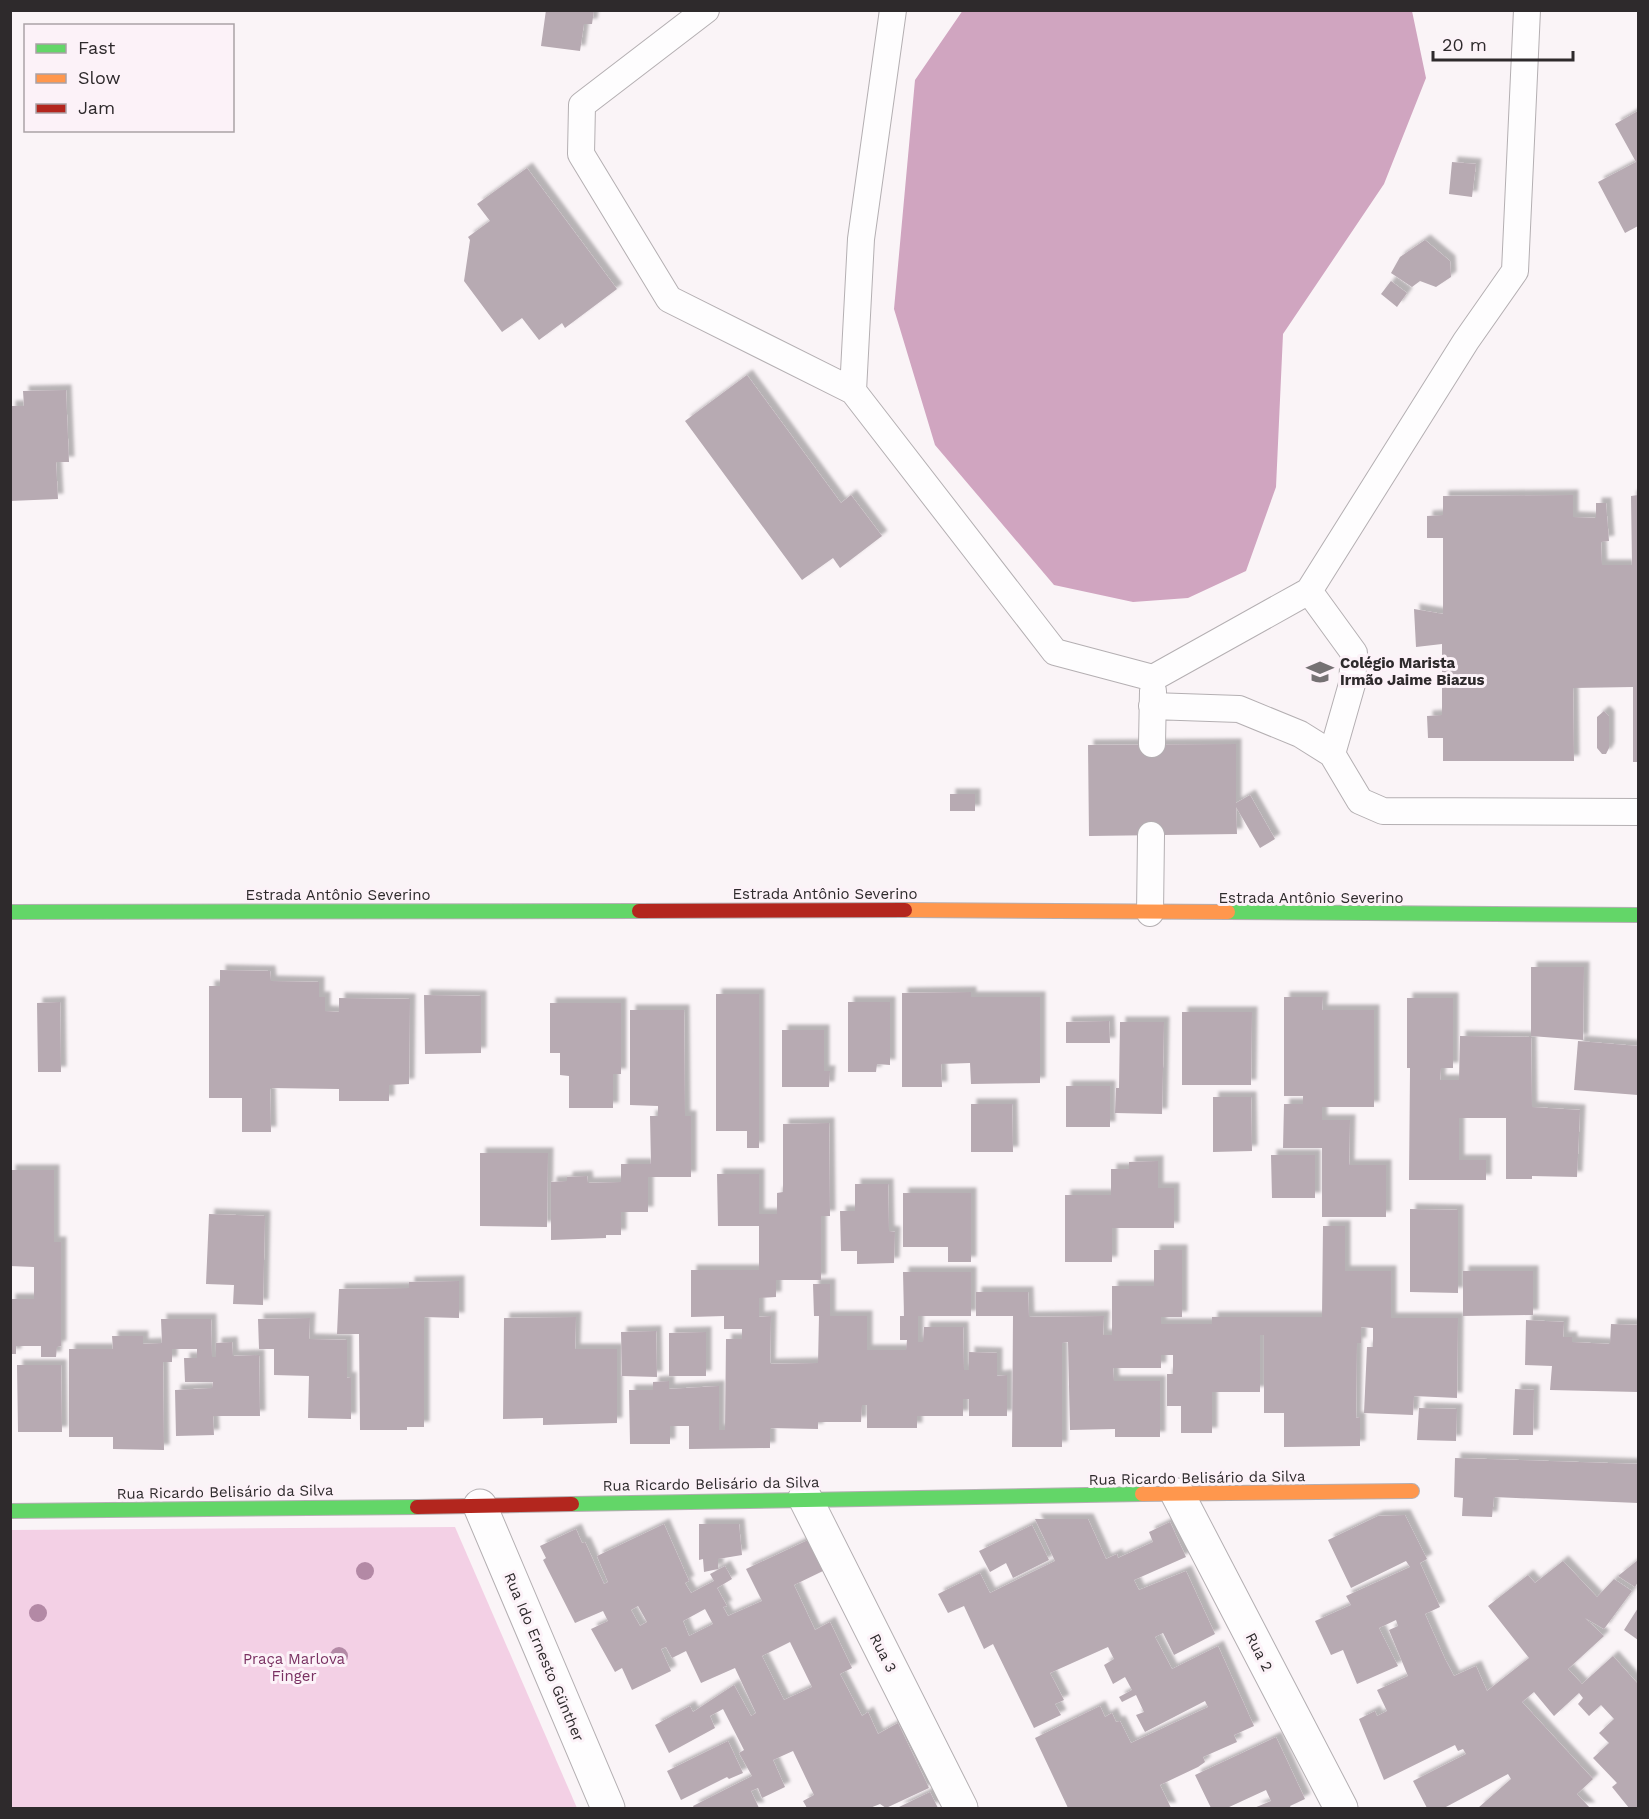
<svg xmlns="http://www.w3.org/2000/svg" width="1649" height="1819" font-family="'Work Sans',sans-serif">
  <defs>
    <filter id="shadow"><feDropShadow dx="5.5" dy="-5.5" stdDeviation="1.5" flood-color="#0004"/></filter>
  </defs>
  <rect width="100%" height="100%" fill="#faf4f7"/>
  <!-- green -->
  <path fill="#f3d0e5" d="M455 1527 577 1808H11V1530Z"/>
  <!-- water -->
  <path fill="#d0a5c0" d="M963 10 1412 11 1426 78 1384 184 1283 334 1276 487 1246 571 1188 598 1133 602 1054 585 935 445 894 309 915 80Z"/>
  <!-- building -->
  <path fill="#b7aab2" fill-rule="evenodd" filter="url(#shadow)" d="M546 10H594L592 24H584L580 51 541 46Z
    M1638 111V226L1625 233 1598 182 1636 162 1615 124Z
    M1452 162 1476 164 1472 197 1449 194Z
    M527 168 617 289 565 328 562 323 539 340 522 318 502 332 464 281 470 240 468 237 490 221 477 204Z
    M1425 240 1450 261 1451 277 1436 287 1420 281 1412 287 1391 273 1400 257Z
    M1391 281 1407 293 1397 307 1381 294Z
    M747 375 841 503 851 495 882 536 840 568 833 558 802 580 685 421Z
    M66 390 69 462H56L58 499 10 501V406H24L23 391Z
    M1573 495V517L1596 518V503H1606L1609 541 1601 542 1602 565H1632L1631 496 1638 495V762H1633V687L1573 688 1574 761H1443V738H1428L1427 716 1442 715V644L1416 647 1414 609 1443 614V538H1427V516L1443 515V496Z
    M1604 711 1609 716V748L1606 754H1602L1597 748V717Z
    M1236 744V803L1250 795 1275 839 1260 848 1236 807 1237 834 1089 836 1088 745Z
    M950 794H975V811H950Z
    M1531 967H1584L1583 1040 1531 1036Z
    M220 970 270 971 271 981 319 982V997H325V1011L339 1012V998L410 999 409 1084 389 1085V1101H339V1089L270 1088 271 1132H242V1098H209V986H220Z
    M971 992V997H1040V1083L971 1084 970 1063 941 1064 942 1087H902V993Z
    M716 994H759V1148H747V1131H716Z
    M424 995 481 996V1053L425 1054Z
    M1284 997H1323L1322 1010H1374V1107H1322V1120H1350L1349 1165H1386V1217H1322V1148H1283L1284 1104H1303V1096H1284Z
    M1407 998H1453V1068H1441L1440 1080H1459L1460 1036 1531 1037 1532 1107 1580 1110 1577 1177 1532 1176V1179H1506V1118H1459V1160H1486V1180H1409L1410 1068H1407Z
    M60 1002 61 1072H38L37 1003Z
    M848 1002H890V1065L877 1064 876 1072H848Z
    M550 1003H621V1074H613V1108H569V1076L560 1075V1053H550Z
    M630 1010H684L685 1116H691V1177H648V1212H621V1235H606V1238L551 1240V1182L567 1181V1177L587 1176 588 1183 621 1182V1164H651L650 1116H658V1106L630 1105Z
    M1182 1012H1252L1251 1085H1182Z
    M1109 1021 1110 1043H1066V1022Z
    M1120 1022H1164L1162 1114 1115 1113 1116 1088H1119Z
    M782 1030H824V1071H830L829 1087H782Z
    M1578 1041 1638 1046V1095L1574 1090Z
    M1066 1086H1110V1127H1066Z
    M1213 1097H1251L1252 1151 1213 1152Z
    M971 1104H1012L1013 1152H971Z
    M829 1123 830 1216H821V1280H776V1297L759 1298V1317L771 1316 770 1364 818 1363 819 1316H814L813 1284H830V1316H867V1350H906L907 1340H900V1316H904L903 1272H971V1316H918V1342H923L924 1327H963L964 1370H969V1352L997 1353V1376L1007 1375V1416H969V1399H963V1416H917V1428H867V1405H862L861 1422H818V1429L770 1428V1448L689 1449V1426H670V1444H630L629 1390H653V1382L669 1381V1389L719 1386V1430H725L726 1339H742V1329H724V1316L691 1317V1270H759V1226H718L717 1174H759V1214H777V1193L783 1192V1124Z
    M480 1153H548L547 1227 480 1226Z
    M1271 1155H1315V1198H1272Z
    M1158 1161V1188H1174V1228H1112V1262H1065V1195H1111V1169H1129V1162Z
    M10 1170H54V1242H61V1346L57 1347 56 1357H41V1346H16V1354H10V1299H34V1267L10 1266Z
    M855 1184H888L889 1231 895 1232 894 1263 857 1264V1251H841L840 1211H855Z
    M903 1193H971V1262H948V1247H903Z
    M1410 1209 1458 1210V1293L1410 1292Z
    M209 1214 265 1216 263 1305 233 1304 234 1285 206 1284Z
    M1323 1226H1345V1271H1391V1318H1458L1457 1398 1414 1396 1413 1415 1364 1413 1367 1347H1373V1328L1361 1327V1343H1357L1356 1418 1360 1417V1446L1284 1447V1413H1264V1335H1260V1392H1212V1433H1181V1406H1167V1374H1173V1355H1161V1368H1113L1114 1381H1160V1437H1115V1429L1070 1430 1068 1342 1062 1343V1447H1012L1013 1316H976V1292H1028L1029 1317 1104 1316 1103 1335H1112V1286H1154V1250H1182V1317H1161V1324H1212V1317H1322Z
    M1463 1271H1533V1315L1463 1316Z
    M459 1281V1318L424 1317V1427H407V1430H360L359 1334H337L339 1289 409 1288V1282Z
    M576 1317 575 1349H617V1423L543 1425V1418L503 1419 504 1318Z
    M310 1318 309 1339 347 1340V1378L351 1377V1419L308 1418 309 1376 274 1375V1349H259L258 1319Z
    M161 1319H211L212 1357H216V1343L232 1342 233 1356 259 1355 260 1416H213L214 1435 176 1436 175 1390 212 1388 213 1382H185L184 1358H197V1349H172V1362H163L164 1450 113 1449V1437H69V1349H113L112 1336H143V1344L162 1343Z
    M1526 1320 1564 1322 1563 1337H1572V1342L1610 1344 1611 1324 1638 1325V1392L1550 1390 1552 1366 1525 1365Z
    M656 1331 657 1377 622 1376 621 1332Z
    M706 1332V1376H669V1333Z
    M17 1365H61L62 1432H18Z
    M1515 1389 1534 1390 1533 1435H1513Z
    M1419 1408 1457 1409 1456 1441 1417 1440Z
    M1455 1458 1638 1464V1503L1494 1497 1492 1517 1462 1516 1463 1498 1454 1497Z
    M1405 1515 1427 1559 1420 1563 1440 1607 1425 1614 1445 1659 1454 1676 1476 1666 1487 1691 1529 1658 1488 1606 1528 1575 1535 1583 1563 1561 1597 1597 1614 1579 1632 1591 1604 1629 1585 1618 1604 1636 1568 1669 1582 1684 1613 1656 1638 1684V1808H1629L1612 1787 1617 1783 1593 1758 1609 1743 1599 1733 1614 1719 1601 1705 1589 1716 1578 1704 1583 1698 1579 1693 1554 1716 1534 1692 1522 1702 1593 1779 1577 1794 1590 1808H1478L1511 1779 1508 1774 1444 1808H1427L1413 1781 1466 1754 1463 1749 1458 1751 1455 1745 1384 1780 1359 1719 1375 1711 1377 1716 1387 1711 1377 1690 1408 1676 1389 1630 1398 1626 1396 1620 1379 1628 1398 1666 1357 1684 1343 1650 1331 1655 1315 1621 1351 1605 1346 1596 1410 1567 1406 1561 1351 1588 1328 1540 1378 1516Z
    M1035 1519H1088L1106 1559 1117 1554 1118 1558 1153 1542 1149 1532 1170 1522 1186 1557 1134 1580 1139 1590 1186 1571 1215 1634 1174 1655 1163 1633 1155 1637 1172 1669 1218 1646 1254 1726 1234 1735 1237 1742 1203 1757 1205 1762 1198 1767 1160 1785 1171 1808H1068L1035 1738 1100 1706 1105 1717 1112 1713 1116 1722 1120 1721 1131 1743 1208 1707 1205 1701 1145 1732 1136 1715 1144 1712 1136 1695 1122 1702 1119 1697 1132 1690 1125 1677 1113 1684 1104 1665 1114 1659 1108 1647 1050 1673 1064 1700 1055 1704 1061 1715 1034 1728 993 1644 984 1649 964 1606 948 1613 938 1594 980 1573 990 1593 1055 1561Z
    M664 1524 689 1581 685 1583 691 1593 714 1581 710 1574 725 1566 732 1579 717 1588 727 1606 723 1607 728 1616 762 1601 746 1569 808 1540 823 1571 794 1585 815 1630 830 1622 852 1668 840 1674 862 1716 868 1712 878 1734 898 1723 929 1788 886 1808 880 1804 870 1808H807L803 1801 814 1795 793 1751 773 1760 785 1787 762 1798 758 1788 751 1791 759 1808H694L693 1806 752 1776 739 1753 744 1750 723 1709 710 1716 715 1728 669 1753 655 1725 690 1706 693 1712 734 1685 751 1716 756 1713 735 1668 701 1683 686 1651 672 1658 666 1647 661 1649 671 1671 632 1690 622 1668 615 1672 591 1629 608 1621 603 1611 575 1623 543 1560 546 1558 540 1546 576 1529 582 1543 585 1542 604 1584 608 1582 597 1556ZM638 1606 647 1622 640 1626 631 1610ZM705 1609 713 1624 689 1636 683 1621ZM790 1642 812 1687 784 1700 762 1656Z
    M699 1524H739L742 1555 718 1559V1569L704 1572 703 1559 699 1560Z
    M1032 1525 1049 1560 1013 1578 1006 1563 990 1572 979 1551Z
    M1638 1560V1582L1635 1587 1618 1576Z
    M1638 1608V1640L1624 1630Z
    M1276 1737 1305 1799 1290 1806 1291 1808H1254L1271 1801 1266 1790 1227 1808H1211L1195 1775Z
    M728 1741 743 1773 729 1779 727 1777 681 1800 667 1771Z
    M930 1792 938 1808H897Z"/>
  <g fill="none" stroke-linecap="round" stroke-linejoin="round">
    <defs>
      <path id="lane" d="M706 10 582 105 581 154 669 299 853 391 1055 652 1153 678 1309 591 1466 341 1515 271 1527 10
        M853 391 861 239 893 10
        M1309 591 1354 653 1352 684 1332 754
        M1152 706 1239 709 1300 734 1332 754 1360 801 1383 811 1638 812
        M1152 744 1153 691
        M1150 913 1151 835"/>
      <path id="street" d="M1178 1495 1341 1808
        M805 1498 961 1808
        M480 1506 608 1808"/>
      <path id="fast" d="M10 912 639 911
        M1228 912 1638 915
        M572 1504 1142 1494
        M10 1511 417 1507"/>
      <path id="slow" d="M905 910 1228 912
        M1142 1494 1412 1491"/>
      <path id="jam" d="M639 911 905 910
        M417 1507 572 1504"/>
    </defs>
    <!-- lane casing -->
    <use href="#lane" stroke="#b4afb2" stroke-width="28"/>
    <!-- street casing -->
    <use href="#street" stroke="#b4afb2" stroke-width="35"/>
    <!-- fast casing -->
    <use href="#fast" stroke="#b4afb2" stroke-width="16"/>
    <!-- slow casing -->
    <use href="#slow" stroke="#b4afb2" stroke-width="16"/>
    <!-- jam casing -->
    <use href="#jam" stroke="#b4afb2" stroke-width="16"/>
    <!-- lane -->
    <use href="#lane" stroke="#fefdfe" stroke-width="26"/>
    <!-- street -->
    <use href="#street" stroke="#fefdfe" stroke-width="33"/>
    <!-- fast -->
    <use href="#fast" stroke="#63d668" stroke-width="14"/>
    <!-- slow -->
    <use href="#slow" stroke="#ff974d" stroke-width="14"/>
    <!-- jam -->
    <use href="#jam" stroke="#b3261e" stroke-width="14"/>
  </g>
  <!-- trees -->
  <g fill="#b389a5">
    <circle cx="365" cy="1571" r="9"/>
    <circle cx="38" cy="1613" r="9"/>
    <circle cx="339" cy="1656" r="9"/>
  </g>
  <!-- icons -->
  <defs>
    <symbol id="school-bare" viewBox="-9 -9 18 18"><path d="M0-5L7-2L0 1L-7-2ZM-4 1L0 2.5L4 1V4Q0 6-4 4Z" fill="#757173" stroke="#fcf2f8" stroke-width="2.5" paint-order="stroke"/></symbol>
  </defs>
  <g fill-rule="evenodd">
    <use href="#school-bare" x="1301" y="653" width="38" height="38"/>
  </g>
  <g text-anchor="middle" stroke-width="6" stroke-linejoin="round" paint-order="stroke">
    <!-- poi labels -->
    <g font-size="15" font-weight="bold" fill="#2e2a2c" stroke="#fcf2f8" text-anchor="start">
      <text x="1340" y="668">Colégio Marista<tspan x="1340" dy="17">Irmão Jaime Biazus</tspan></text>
    </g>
    <!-- street labels -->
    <g font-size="15" fill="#2e2a2c" stroke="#fcf2f8">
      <text x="825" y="899">Estrada Antônio Severino</text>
      <text x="338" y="900">Estrada Antônio Severino</text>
      <text x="1311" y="903">Estrada Antônio Severino</text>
      <text transform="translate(1197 1478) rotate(-1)" y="5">Rua Ricardo Belisário da Silva</text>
      <text transform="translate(711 1484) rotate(-1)" y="5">Rua Ricardo Belisário da Silva</text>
      <text transform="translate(225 1492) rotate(-1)" y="5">Rua Ricardo Belisário da Silva</text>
      <text transform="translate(1259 1652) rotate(63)" y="5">Rua 2</text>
      <text transform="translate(883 1653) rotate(63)" y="5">Rua 3</text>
      <text transform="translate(544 1657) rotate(67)" y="5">Rua Ido Ernesto Günther</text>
    </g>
    <!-- park labels -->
    <g font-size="15" fill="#793162" stroke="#fcf2f8">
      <text x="294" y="1664">Praça Marlova<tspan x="294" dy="17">Finger</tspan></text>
    </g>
  </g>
  <!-- border -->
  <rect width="1649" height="1819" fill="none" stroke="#2e2a2c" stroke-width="24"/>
  <!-- legend -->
  <rect x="24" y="24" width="210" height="108" fill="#fcf2f8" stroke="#aaa2a6" stroke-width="1.5"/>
  <rect x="36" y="44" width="30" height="9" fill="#63d668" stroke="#aaa2a6" stroke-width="1.5"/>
  <text x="78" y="54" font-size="18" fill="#2e2a2c">Fast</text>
  <rect x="36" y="74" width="30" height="9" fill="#ff974d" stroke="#aaa2a6" stroke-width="1.5"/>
  <text x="78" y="84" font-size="18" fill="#2e2a2c">Slow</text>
  <rect x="36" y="104" width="30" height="9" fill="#b3261e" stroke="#aaa2a6" stroke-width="1.5"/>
  <text x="78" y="114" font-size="18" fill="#2e2a2c">Jam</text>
  <!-- scale -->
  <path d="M1433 51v9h140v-9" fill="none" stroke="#2e2a2c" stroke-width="3"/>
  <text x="1442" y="51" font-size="18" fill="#2e2a2c" stroke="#fcf2f8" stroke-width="4.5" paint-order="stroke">20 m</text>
</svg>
